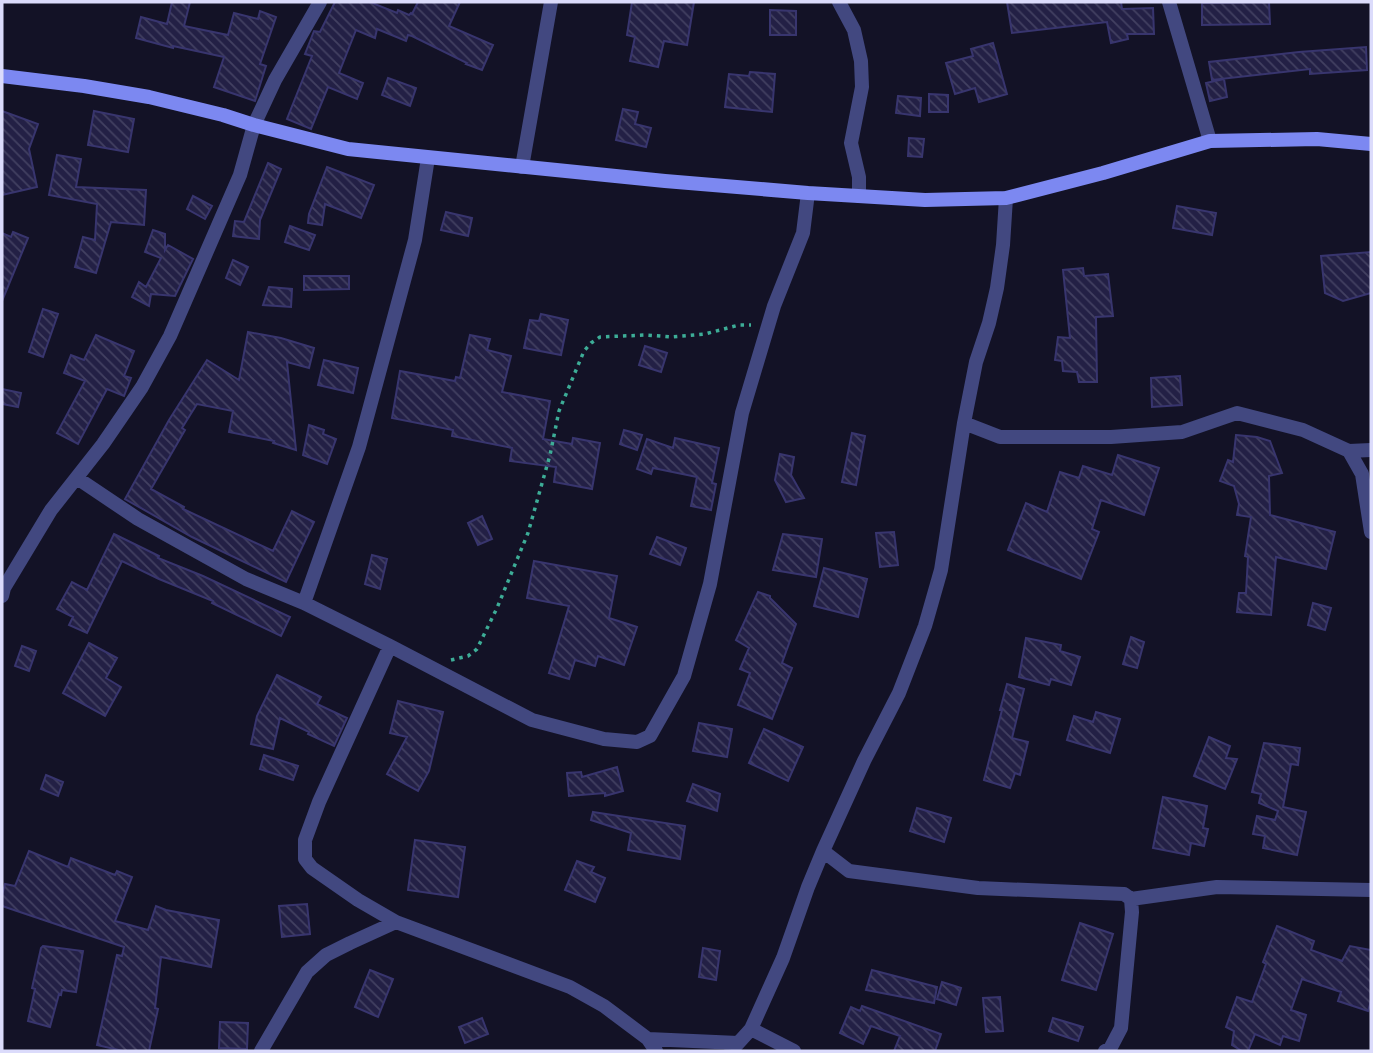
<svg xmlns="http://www.w3.org/2000/svg" width="1373" height="1053" font-family="'DejaVu Sans',sans-serif">
  <defs>
    <pattern id="building-back-hatch" width="6" height="6" patternUnits="userSpaceOnUse" patternTransform="scale(1.75)"><rect width="6" height="6" fill="#232045"/><path d="M-1 5l2 2M0 0l6 6M5-1l2 2" fill="none" stroke="#424061"/></pattern>
  </defs>
  <rect width="100%" height="100%" fill="#131226"/>
  <!-- building -->
  <path fill="url(#building-back-hatch)" stroke="#38356e" stroke-width="2" d="M172 2H190L184 26 228 35 234 13 258 19 260 11 276 17 260 64 266 66 255 101 214 87 224 57 173 46V48L136 38 141 17 167 24Z
    M335 2H370L397 13 398 10 409 15 411 13 412 14 418 2H460L449 26 493 45 482 70 466 64 467 63 412 36 408 35 406 41 377 29 375 38 356 30 339 73 363 83 357 99 328 87 311 129 287 119 312 56 305 54 314 31 320 32Z
    M632 2H694L687 45 664 41 658 67 630 61 635 37 627 35Z
    M1007 2H1121L1122 9 1153 8 1154 34H1127L1128 39 1111 43 1107 22 1012 33Z
    M1269 2 1270 24 1202 25V3Z
    M770 10 796 11V35H770Z
    M993 43 1007 94 979 102 975 88 955 94 946 63 973 56 971 49Z
    M1366 47 1367 70 1310 74V69L1212 80 1209 62 1299 52Z
    M750 72 775 74 772 112 725 107 729 74 749 76Z
    M388 78 416 88 410 106 382 95Z
    M1224 79 1227 97 1210 101 1206 83Z
    M929 94 948 95V112H929Z
    M898 96 921 98 920 116 896 113Z
    M623 109 638 112 635 124 651 128 646 147 616 140Z
    M2 111 38 124 29 149 37 187 2 195Z
    M94 111 134 119 128 152 88 145Z
    M909 138 924 139 922 157 908 156Z
    M57 155 81 159 76 187 146 190 144 225 111 222 96 273 75 267 83 237 95 240 97 204 49 195Z
    M268 163 281 169 260 220 259 239 233 236 235 221 244 222Z
    M327 167 374 185 361 218 325 204 322 225 308 223 309 214Z
    M193 196 212 206 205 219 187 209Z
    M1177 206 1216 213 1212 235 1173 228Z
    M446 212 472 218 468 236 441 230Z
    M290 226 315 235 309 250 285 242Z
    M153 230 165 234V250L168 245 193 259 175 296 151 294 149 306 132 297 139 282 146 287 161 258 145 252Z
    M13 232 28 238 2 301V233L11 237Z
    M1371 252V293L1343 301 1325 293 1321 256Z
    M233 260 248 267 240 285 226 278Z
    M1083 268 1084 276 1108 274 1113 316 1096 317 1097 382H1079L1077 372 1063 371 1062 361 1055 360 1058 337 1070 338 1063 270Z
    M304 276H349V289L304 290Z
    M269 287 292 289 291 307 263 305Z
    M43 309 58 314 43 357 29 352Z
    M541 314 568 320 561 355 524 348 530 320 539 321Z
    M248 332 281 338 314 348 309 368 287 362 296 450 273 443 274 441 229 432 233 411 197 404 182 428 185 430 151 489 184 507 183 509 273 551 292 511 314 522 286 582 192 537 125 499 169 420 207 360 239 380Z
    M96 335 134 351 124 376 131 378 124 396 107 389 78 444 57 433 85 381 64 373 71 355 84 360Z
    M470 335 490 339 487 350 511 356 502 392 550 401 543 439 572 444 573 438 600 443 592 489 554 482 556 467 510 461 512 448 452 436 453 430 392 418 400 371 455 381 456 377 460 378Z
    M645 346 667 353 661 372 639 365Z
    M324 360 358 368 353 393 318 385Z
    M1180 376 1182 405 1152 407 1151 378Z
    M2 389 21 393 18 407 2 404Z
    M309 425 324 430 323 434 336 439 327 464 303 455Z
    M624 430 642 435 637 450 620 444Z
    M852 433 865 436 856 485 842 482Z
    M1236 435 1257 437 1270 441 1282 473 1269 476 1270 515 1335 532 1326 569 1276 557 1271 615 1237 612 1239 593H1246L1248 557 1245 556 1251 517 1237 515 1239 504 1234 486 1220 481 1228 460 1233 462Z
    M675 438 719 448 712 483 716 484 711 510 691 506 697 477 653 468 651 474 637 469 647 439 673 448Z
    M780 454 794 457 791 475 804 498 786 502 775 480Z
    M1118 455 1159 468 1144 515 1101 500 1092 529 1099 532 1081 579 1008 550 1026 503 1047 512 1060 472 1079 478 1083 466 1112 475Z
    M482 516 492 539 478 545 468 523Z
    M894 532 898 565 880 567 876 533Z
    M114 534 159 556 158 558 203 576 290 617 281 636 212 603 213 601 159 579 122 561 87 633 69 625 73 617 57 609 72 582 87 590Z
    M783 534 822 539 816 577 773 570Z
    M657 537 686 548 680 565 650 554Z
    M372 555 387 559 380 589 365 584Z
    M534 561 617 576 609 618 637 627 624 665 598 656 595 666 575 660 569 679 549 673 569 606 527 598Z
    M824 568 867 579 858 617 814 606Z
    M758 592 770 596V598L796 624 782 663 792 668 772 719 738 705 750 673 740 669 749 648 736 640Z
    M1313 603 1331 608 1325 630 1308 625Z
    M1131 637 1144 642 1137 668 1123 664Z
    M1026 638 1061 645 1060 651 1080 657 1071 685 1051 679 1049 685 1019 677Z
    M89 643 117 658 106 678 121 687 105 716 63 693Z
    M22 646 36 651 29 671 15 666Z
    M277 675 321 697 317 704 347 718 334 746 308 734 309 732 280 718 273 749 251 744 257 716Z
    M1007 684 1024 689 1012 738 1028 742 1020 775 1015 773 1010 788 984 780 1002 710H1000Z
    M398 701 443 712 429 771 418 791 387 774 407 737 390 733Z
    M1096 712 1120 719 1110 753 1067 740 1074 716 1093 722Z
    M699 723 732 729 727 757 693 751Z
    M764 729 803 747 788 781 749 763Z
    M1209 737 1230 746 1226 758 1237 759 1225 789 1194 776Z
    M1264 743 1300 748 1298 765 1291 764 1283 807 1306 812 1297 855 1263 848 1265 836 1253 834 1257 816 1275 820 1278 811 1259 803 1261 794 1252 792Z
    M264 755 298 766 293 780 260 769Z
    M617 767 623 791 605 796V793L569 796 567 773 581 772 582 777Z
    M46 775 63 782 58 796 41 789Z
    M693 784 720 794 717 811 687 801Z
    M1163 797 1207 806 1203 828 1208 829 1204 846 1191 843 1189 855 1153 848Z
    M917 808 951 818 944 842 910 831Z
    M593 812 685 826 680 859 628 850 631 833 591 820Z
    M415 840 465 847 458 897 408 890Z
    M29 851 68 867 71 858 115 875 117 871 132 877 115 921 148 930 156 906 166 910 219 920 211 967 161 957 155 1008 158 1009 149 1051H123L97 1045 117 955 122 956 124 947 2 906V895L5 884 15 886Z
    M577 861 594 867 591 872 605 878 595 902 565 890Z
    M307 904 310 934 282 937 279 906Z
    M1080 923 1113 934 1096 990 1062 980Z
    M1277 926 1314 941 1311 950 1342 961 1350 946 1371 950V1001L1368 1011 1338 1001 1341 992 1302 979 1291 1010 1306 1015 1299 1041 1283 1036 1280 1045 1255 1034 1248 1051H1242L1232 1045 1234 1031 1226 1027 1237 997 1252 1002 1266 964 1263 962Z
    M43 946 83 951 76 992 62 990 61 995 59 994 50 1027 28 1021 35 989 32 988 41 948Z
    M703 948 720 951 716 980 699 977Z
    M370 970 393 979 378 1017 355 1007Z
    M872 970 937 987 934 1003 866 990Z
    M942 982 961 988 956 1005 937 999Z
    M1000 997 1003 1031 986 1032 983 998Z
    M862 1006 941 1034 935 1051H894L900 1036 871 1026 863 1044 840 1033 851 1007 860 1011Z
    M482 1018 488 1034 465 1043 459 1027Z
    M1053 1018 1083 1027 1078 1041 1049 1031Z
    M220 1022 248 1023 247 1049 219 1048Z"/>
  <g fill="none" stroke-linecap="round" stroke-linejoin="round">
    <!-- path -->
    <path stroke="#3dad97" stroke-width="3.5" stroke-dasharray="3.5 5" stroke-linecap="butt" d="M451 660 468 656 477 649 497 608 528 533 550 455 559 411 584 351 591 343 600 337 646 335 672 337 705 334 739 325H751"/>
    <!-- street -->
    <path stroke="#424880" stroke-width="14" d="M839 2 854 30 861 61 862 87 851 143 859 177V196
      M1169 2 1210 141
      M522 167 551 2
      M964 423 1000 437H1111L1182 432 1237 413 1303 430 1349 451 1362 474 1371 532
      M1349 451 1371 450
      M77 478 138 519 246 579 304 603 390 646 532 720 604 739 637 742 650 736 684 676 710 584 742 413 774 306 803 233 808 193
      M2 596 4 588 51 510 103 444 142 387 170 336 240 175 254 125 275 80 320 2
      M304 603 359 447 415 240 428 158
      M390 646 319 802 305 840V859L312 868 358 900 396 922 570 987 604 1006 648 1039 656 1051
      M823 851 849 871 978 888 1124 894 1131 899 1132 912 1121 1028 1110 1049 1105 1051
      M1131 899 1217 887 1371 890
      M751 1029 794 1051
      M648 1039 738 1043
      M261 1051 307 972 326 955 350 943 396 922
      M731 1051 751 1029 783 958 808 887 823 851 864 761 899 693 925 626 941 570 964 423 976 362 989 323 997 288 1003 245 1006 198"/>
    <!-- secondary -->
    <path stroke="#7c88f1" stroke-width="14" d="M2 76 84 86 149 97 223 115 254 125 348 149 665 181 808 193 925 200 1006 198 1103 173 1210 141 1317 139 1371 144"/>
  </g>
  <!-- border -->
  <rect width="1373" height="1053" fill="none" stroke="#dbdbfb" stroke-width="7"/>
</svg>
